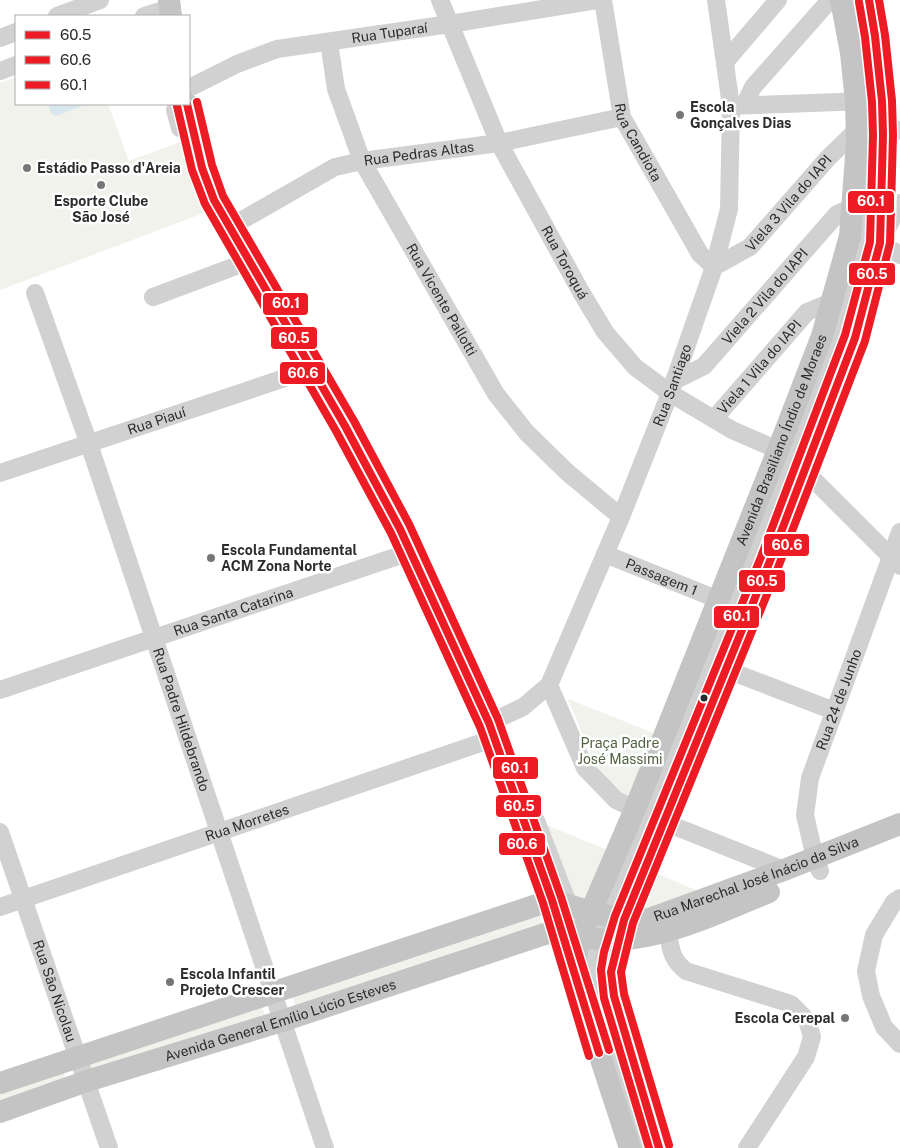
<svg xmlns="http://www.w3.org/2000/svg" width="900" height="1148" font-family="'Public Sans',sans-serif">
  <rect width="100%" height="100%" fill="#fff"/>
  <!-- green -->
  <path fill="#f0f2eb" d="M16 77V104H108L129 161 186 140 212 210 0 290V83Z
    M568 699 656 734 631 799 618 792 594 763Z
    M547 825 612 852 590 902 574 895Z
    M658 874 705 894 639 914Z
    M538 911 544 928 296 1008 291 992Z
    M261 1003 266 1019 92 1077 87 1061Z
    M62 1067 68 1085 0 1107V1088Z"/>
  <!-- water -->
  <path fill="#d8e7ee" d="M48 104H87L56 116 51 113Z"/>
  <g fill="none" stroke-linecap="round" stroke-linejoin="round">
    <!-- minor -->
    <g stroke="#d1d1d1" stroke-width="18">
      <path id="s1" d="M440 0 499 143 581 292 605 332 635 367 670 393 732 430 778 450"/>
      <path id="s2" d="M603 0 622 117 700 254 714 267 750 247 828 158 857 130"/>
      <path d="M57 16 100 0"/>
      <path d="M144 16 170 8"/>
      <path d="M0 38 16 32"/>
      <path id="s3" d="M329 42 336 89 362 161 496 394 527 433 567 472 621 517"/>
      <path d="M726 61 778 0"/>
      <path d="M0 71 16 65"/>
      <path id="s4" d="M189 88 237 64 277 49 450 24 597 0"/>
      <path d="M745 104 753 87 830 0"/>
      <path d="M731 106 868 101"/>
      <path d="M175 110 180 128"/>
      <path d="M872 138 900 130"/>
      <path d="M900 203 880 243 900 255"/>
      <path id="s5" d="M230 227 335 167 362 161 499 143 622 117"/>
      <path id="s6" d="M35 293 89 444 325 1148"/>
      <path d="M153 297 249 261"/>
      <path id="s7" d="M674 381 704 366 837 214 853 207"/>
      <path id="s8" d="M714 419 807 312 831 302"/>
      <path d="M805 471 900 566"/>
      <path id="s9" d="M0 473 312 369"/>
      <path id="s10" d="M605 554 719 600"/>
      <path d="M725 669 834 711"/>
      <path d="M549 685 585 768 616 800 635 809 641 800"/>
      <path id="s11" d="M0 690 410 552"/>
      <path id="s12" d="M489 723 523 707 549 685 621 517 670 393 714 267 729 209 731 106 716 0"/>
      <path d="M526 801 537 823 569 906 644 1148"/>
      <path d="M665 810 664 822 784 870"/>
      <path id="s13" d="M0 832 109 1148"/>
      <path id="s14" d="M820 871 815 858 805 815 810 778 900 532"/>
      <path d="M900 898 894 902 874 935 866 971 871 996 884 1027 900 1044"/>
      <path id="s15" d="M0 907 495 738 500 748"/>
      <path d="M668 932C671 950 671 959 686 971L791 1004 807 1020 812 1037 806 1057 747 1148"/>
      <path d="M591 972 599 939 607 916 747 574 838 337 865 240 871 139 870 101 865 50 855 0"/>
    </g>
    <!-- major -->
    <g stroke="#c4c4c4" stroke-width="22">
      <path d="M169 0 171 16"/>
      <path d="M187 104 202 168 214 200 345 426 400 529 489 723 552 900 573 974 630 1148"/>
      <path id="s16" d="M552 900 591 912 624 920 649 919 784 870 900 824"/>
      <path d="M568 932C631 957 711 915 769 892"/>
      <path id="s17" d="M574 968 580 937 635 809 778 450 822 336 850 236 857 143 856 102 851 53 841 0"/>
      <path d="M0 1083 552 900"/>
      <path id="s18" d="M0 1112 87 1081 282 1021 560 929"/>
      <path d="M659 1148 614 996 611 972 614 955 624 920 770 561 855 338 880 243 883 135 882 101 875 36 869 0"/>
    </g>
    <defs>
      <path id="bus-1" d="M187 104 202 168 214 200 345 426 400 529 489 723 552 900 599 1053
        M659 1148 614 996 611 972 624 920 770 561 855 338 880 243 883 135 882 101 875 36 869 0"/>
      <path id="bus-2" d="M177 106 192 170 205 204 336 431 391 533 480 727 543 903 589 1056
        M669 1145 624 994 621 972 633 923 779 565 865 341 890 243 893 135 892 101 885 35 879 0"/>
      <path id="bus-3" d="M197 102 212 165 223 196 354 421 409 524 498 719 561 897 609 1050
        M649 1148 604 998 601 970 604 952 615 916 761 557 845 335 870 242 873 135 872 102 865 37 859 2"/>
    </defs>
    <!-- bus-1 casing -->
    <use href="#bus-1" stroke="#fff" stroke-width="11"/>
    <!-- bus-2 casing -->
    <use href="#bus-2" stroke="#fff" stroke-width="11"/>
    <!-- bus-3 casing -->
    <use href="#bus-3" stroke="#fff" stroke-width="11"/>
    <!-- bus-1 -->
    <use href="#bus-1" stroke="#ed1c24" stroke-width="8"/>
    <!-- bus-2 -->
    <use href="#bus-2" stroke="#ed1c24" stroke-width="8"/>
    <!-- bus-3 -->
    <use href="#bus-3" stroke="#ed1c24" stroke-width="8"/>
  </g>
  <!-- markers -->
  <g fill="#767676" stroke="#fff" stroke-width="2">
    <circle cx="680" cy="115" r="5"/>
    <circle cx="27" cy="168" r="5"/>
    <circle cx="101" cy="185" r="5"/>
    <circle cx="211" cy="558" r="5"/>
    <circle cx="170" cy="982" r="5"/>
    <circle cx="845" cy="1018" r="5"/>
  </g>
  <circle fill="#2c2c2c" stroke="#fff" stroke-width="2" cx="704" cy="698" r="4.5"/>
  <g text-anchor="middle" stroke-width="5" stroke-linejoin="round" paint-order="stroke">
    <!-- street labels -->
    <g font-size="14" fill="#2c2c2c" stroke="#fff">
      <text dy="5" stroke="none"><textPath href="#s4" startOffset="210">Rua Tuparaí</textPath></text>
      <text dy="5" stroke="none"><textPath href="#s2" startOffset="148">Rua Candiota</textPath></text>
      <text dy="5" stroke="none"><textPath href="#s5" startOffset="206">Rua Pedras Altas</textPath></text>
      <text dy="5" stroke="none"><textPath href="#s2" startOffset="395">Viela 3 Vila do IAPI</textPath></text>
      <text dy="5" stroke="none"><textPath href="#s1" startOffset="291">Rua Toroquá</textPath></text>
      <text dy="5" stroke="none"><textPath href="#s7" startOffset="126">Viela 2 Vila do IAPI</textPath></text>
      <text dy="5" stroke="none"><textPath href="#s3" startOffset="284">Rua Vicente Pallotti</textPath></text>
      <text dy="5" stroke="none"><textPath href="#s8" startOffset="69">Viela 1 Vila do IAPI</textPath></text>
      <text dy="5" stroke="none"><textPath href="#s12" startOffset="396">Rua Santiago</textPath></text>
      <text dy="5" stroke="none"><textPath href="#s9" startOffset="165">Rua Piauí</textPath></text>
      <text dy="5" stroke="none"><textPath href="#s17" startOffset="568">Avenida Brasiliano Índio de Moraes</textPath></text>
      <text dy="5" stroke="none"><textPath href="#s10" startOffset="61">Passagem 1</textPath></text>
      <text dy="5" stroke="none"><textPath href="#s11" startOffset="246">Rua Santa Catarina</textPath></text>
      <text dy="5" stroke="none"><textPath href="#s14" startOffset="179">Rua 24 de Junho</textPath></text>
      <text dy="5" stroke="none"><textPath href="#s6" startOffset="451">Rua Padre Hildebrando</textPath></text>
      <text dy="5" stroke="none"><textPath href="#s15" startOffset="261">Rua Morretes</textPath></text>
      <text dy="5" stroke="none"><textPath href="#s16" startOffset="214">Rua Marechal José Inácio da Silva</textPath></text>
      <text dy="5" stroke="none"><textPath href="#s13" startOffset="168">Rua São Nicolau</textPath></text>
      <text dy="5" stroke="none"><textPath href="#s18" startOffset="295">Avenida General Emílio Lúcio Esteves</textPath></text>
    </g>
    <!-- poi labels -->
    <g font-size="14" font-weight="bold" fill="#2c2c2c" stroke="#fff" text-anchor="start">
      <text x="690" y="112">Escola<tspan x="690" dy="16">Gonçalves Dias</tspan></text>
      <text x="37" y="173">Estádio Passo d'Areia</text>
      <text x="101" y="206" text-anchor="middle">Esporte Clube<tspan x="101" dy="16">São José</tspan></text>
      <text x="221" y="555">Escola Fundamental<tspan x="221" dy="16">ACM Zona Norte</tspan></text>
      <text x="180" y="979">Escola Infantil<tspan x="180" dy="16">Projeto Crescer</tspan></text>
      <text x="835" y="1023" text-anchor="end">Escola Cerepal</text>
    </g>
    <!-- park labels -->
    <g font-size="14" fill="#52613f" stroke="#fff">
      <text x="620" y="748">Praça Padre<tspan x="620" dy="16">José Massimi</tspan></text>
    </g>
  </g>
  <g stroke="#fff" stroke-width="2">
    <rect x="847" y="190" width="48" height="24" rx="5" fill="#ed1c24"/>
    <rect x="848" y="262" width="48" height="24" rx="5" fill="#ed1c24"/>
    <rect x="262" y="292" width="47" height="24" rx="5" fill="#ed1c24"/>
    <rect x="270" y="326" width="48" height="24" rx="5" fill="#ed1c24"/>
    <rect x="279" y="361" width="47" height="24" rx="5" fill="#ed1c24"/>
    <rect x="763" y="533" width="47" height="24" rx="5" fill="#ed1c24"/>
    <rect x="738" y="569" width="48" height="24" rx="5" fill="#ed1c24"/>
    <rect x="713" y="605" width="47" height="24" rx="5" fill="#ed1c24"/>
    <rect x="492" y="756" width="47" height="24" rx="5" fill="#ed1c24"/>
    <rect x="495" y="794" width="47" height="24" rx="5" fill="#ed1c24"/>
    <rect x="498" y="832" width="48" height="24" rx="5" fill="#ed1c24"/>
  </g>
  <g font-size="14" text-anchor="middle" font-weight="bold" fill="#fff">
    <text x="871" y="206">60.1</text>
    <text x="872" y="279">60.5</text>
    <text x="286" y="308">60.1</text>
    <text x="294" y="343">60.5</text>
    <text x="303" y="378">60.6</text>
    <text x="787" y="550">60.6</text>
    <text x="762" y="586">60.5</text>
    <text x="737" y="621">60.1</text>
    <text x="515" y="773">60.1</text>
    <text x="519" y="811">60.5</text>
    <text x="522" y="849">60.6</text>
  </g>
  <!-- legend -->
  <rect x="15" y="15" width="175" height="90" fill="#ffffff" stroke="#ababab"/>
  <rect x="25" y="31" width="25" height="8" fill="#ed1c24" stroke="#ababab"/>
  <text x="60" y="40" font-size="15" fill="#2c2c2c">60.5</text>
  <rect x="25" y="56" width="25" height="8" fill="#ed1c24" stroke="#ababab"/>
  <text x="60" y="65" font-size="15" fill="#2c2c2c">60.6</text>
  <rect x="25" y="81" width="25" height="8" fill="#ed1c24" stroke="#ababab"/>
  <text x="60" y="90" font-size="15" fill="#2c2c2c">60.1</text>
</svg>
